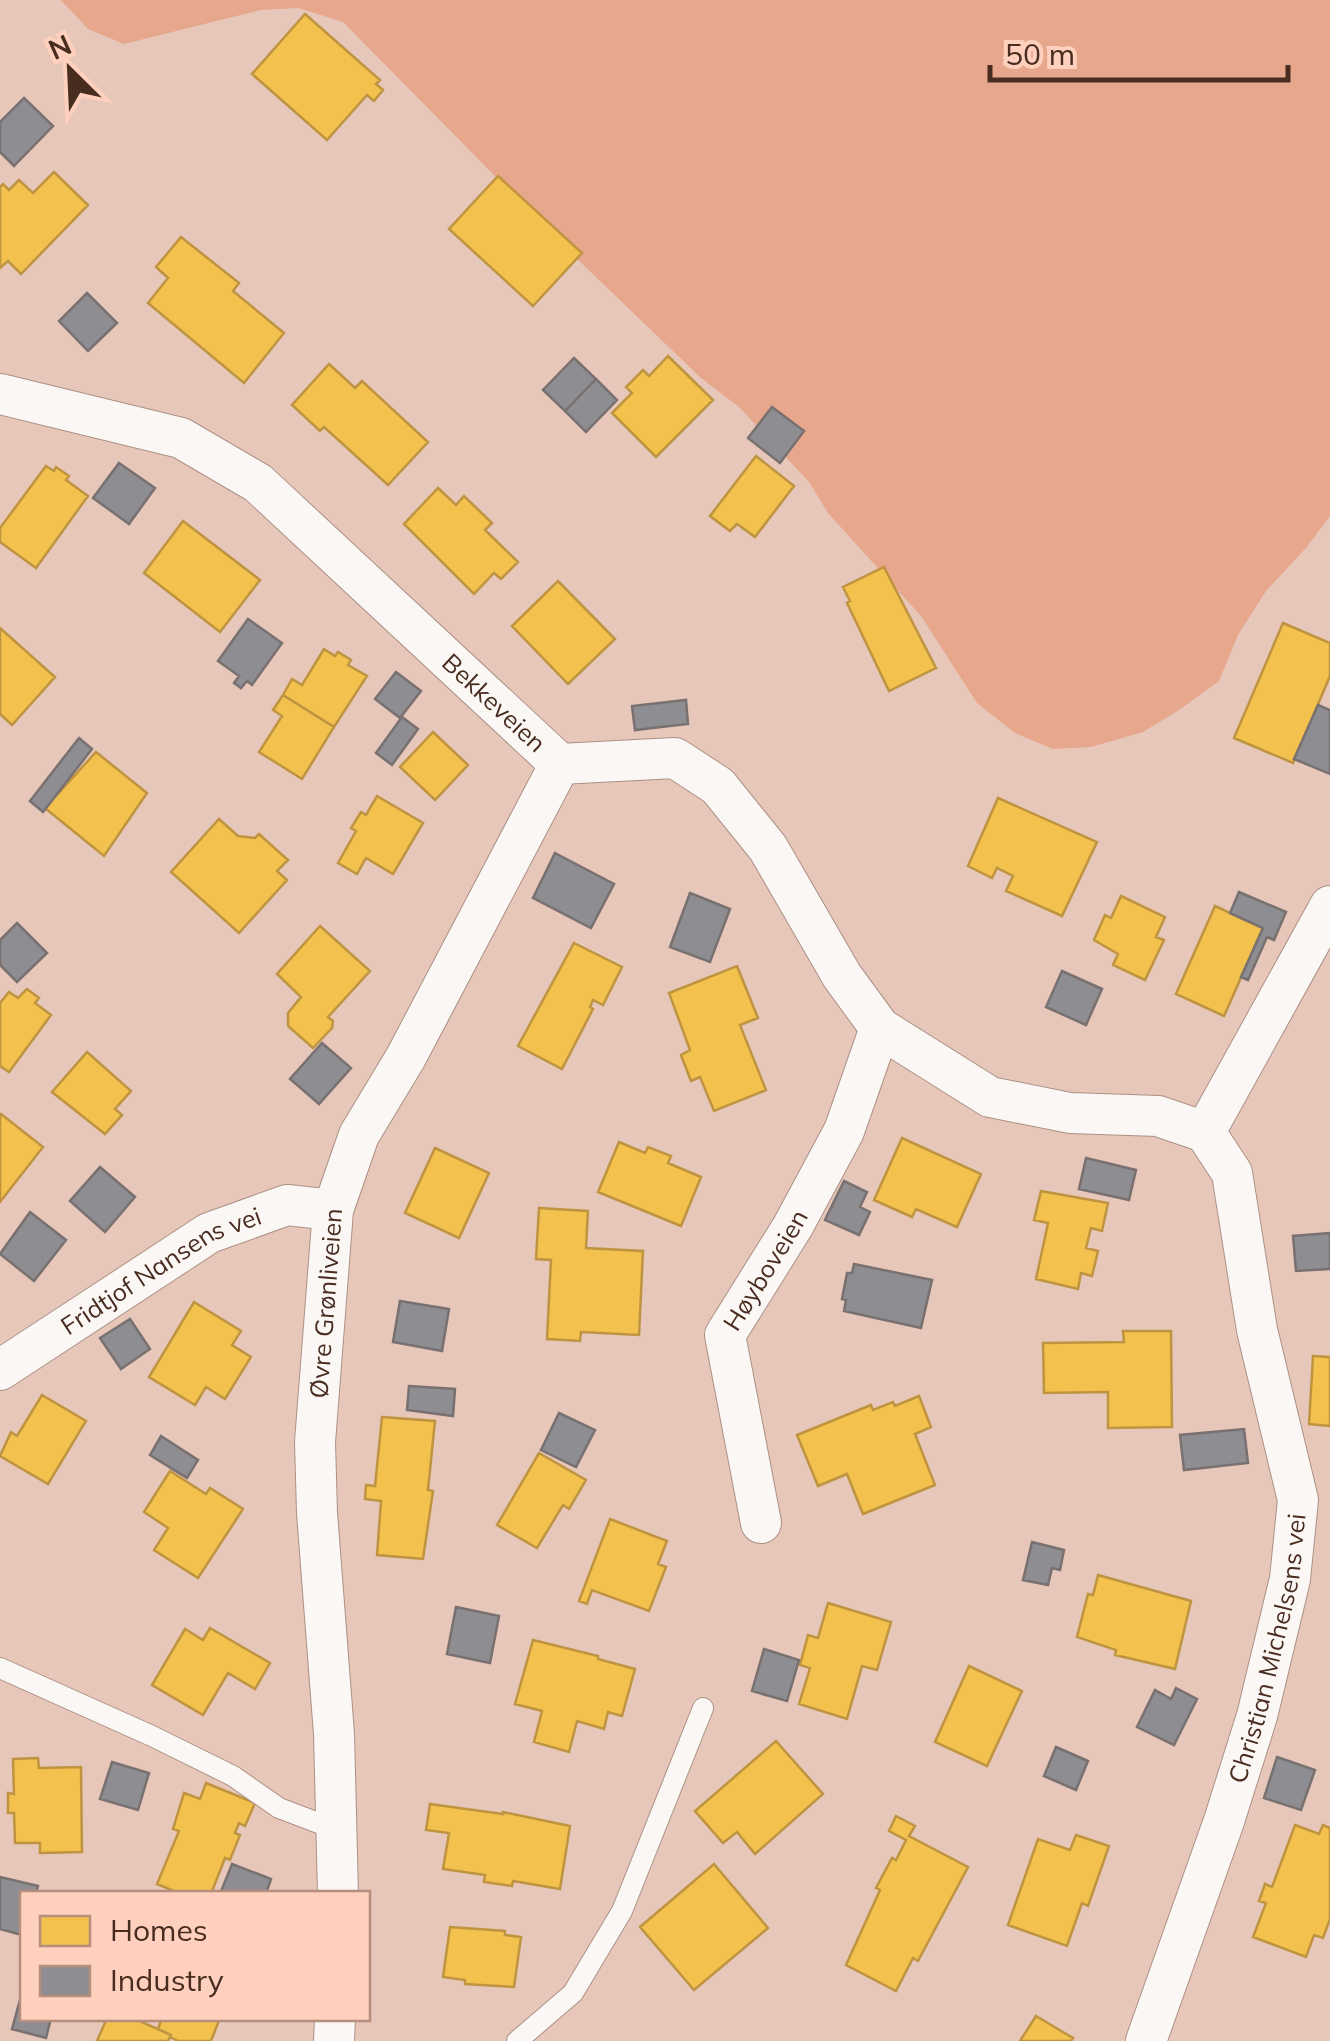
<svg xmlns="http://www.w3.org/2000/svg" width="1330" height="2041" font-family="Mulish,sans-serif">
  <rect width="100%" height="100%" fill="#e7c7ba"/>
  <!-- green -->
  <path fill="#e7a78c" d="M61 0H1330V516L1306 548 1266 591 1238 635 1219 681 1179 710 1143 732 1091 747 1053 749 1015 733 977 703 921 616 828 513 809 482 739 407 701 378 574 256 343 22 298 8 261 10 124 44 88 29Z"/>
  <!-- homes -->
  <path fill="#f2c14e" stroke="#bf9440" stroke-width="2.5" d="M305 14 380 80 376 84 383 90 374 101 367 95 327 140 252 74Z
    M54 172 88 205 21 274 8 261 0 268V187L3 184 9 190 19 180 33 193Z
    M498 176 582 253 533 306 449 229Z
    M181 237 239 283 233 291 284 333 244 383 148 303 168 278 156 267Z
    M668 356 713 400 656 457 612 413 632 393 626 387 643 370 649 376Z
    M329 364 355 388 362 381 428 442 388 485 324 427 320 431 292 405Z
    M756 456 794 486 755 537 737 524 730 531 710 516Z
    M46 466 54 471 56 467 69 476 66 480 88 496 36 568 0 542V528Z
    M438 488 456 505 464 496 492 523 485 530 518 562 501 579 494 573 474 594 404 524Z
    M183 521 260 580 220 632 144 573Z
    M884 567 936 668 889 691 847 603 850 601 843 587Z
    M558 581 615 639 568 684 512 626Z
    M1283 623 1330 643V676L1293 763 1234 738Z
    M0 628 55 677 12 725 0 714Z
    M324 649 335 656 338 652 351 660 348 665 367 676 334 727 283 695 292 679 302 685Z
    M283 695 334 727 302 779 259 752 282 716 273 710Z
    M433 732 468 765 435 800 400 767Z
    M96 752 147 793 104 856 45 808Z
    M377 796 423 823 393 874 366 858 357 874 338 863 356 831 351 828 361 812 366 815Z
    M998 798 1097 842 1062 916 1006 891 1013 876 997 868 992 878 968 866Z
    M219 819 238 836 255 838 259 834 288 860 277 871 287 880 239 933 171 872Z
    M1121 896 1165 917 1156 937 1164 940 1145 980 1113 965 1118 954 1094 940 1105 915 1111 918Z
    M1215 906 1263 928 1224 1016 1176 994Z
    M320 926 370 971 328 1017 333 1021 332 1028 313 1048 288 1026V1013L301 997 277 974Z
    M574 943 622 967 603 1005 593 1000 590 1007 593 1009 562 1069 518 1046Z
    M737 966 758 1018 740 1025 766 1090 714 1111 700 1077 691 1081 681 1055 690 1050 669 993Z
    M27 989 39 998 35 1003 51 1015 9 1072 0 1066V1003L9 992 18 998Z
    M87 1052 131 1091 115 1109 122 1115 105 1134 52 1092Z
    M1 1114 43 1147 0 1202V1115Z
    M902 1138 981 1174 957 1227 916 1209 912 1217 874 1200Z
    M619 1142 645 1153 648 1147 671 1156 668 1163 701 1177 681 1226 598 1192Z
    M435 1148 489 1173 459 1238 405 1213Z
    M1041 1191 1108 1203 1102 1231 1091 1228 1086 1248 1098 1251 1092 1276 1081 1273 1078 1289 1036 1279 1048 1223 1034 1220Z
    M539 1208 588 1211 586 1248 643 1251 639 1335 581 1332 580 1341 547 1339 551 1260 536 1259Z
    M194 1302 241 1331 232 1345 251 1357 225 1399 206 1387 195 1405 149 1377Z
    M1123 1331H1171L1172 1427 1108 1428V1392L1044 1393 1043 1343 1124 1342Z
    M1313 1356 1330 1357V1426L1309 1424Z
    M42 1395 86 1421 48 1484 0 1456 11 1432 17 1436Z
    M919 1396 931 1427 915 1434 935 1485 863 1514 847 1474 818 1486 797 1435 871 1405 873 1410 893 1402 895 1406Z
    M382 1417 435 1421 428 1490 433 1491 423 1559 377 1555 381 1501 365 1499 366 1485 375 1486Z
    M539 1453 586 1480 569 1509 563 1505 537 1548 497 1525Z
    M170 1471 206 1494 210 1488 243 1509 198 1578 154 1550 168 1528 144 1512Z
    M610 1519 667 1541 658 1564 666 1567 649 1611 592 1590 587 1604 579 1601Z
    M1098 1575 1191 1601 1175 1669 1115 1655 1116 1650 1077 1637 1088 1594 1093 1595Z
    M828 1603 891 1622 877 1670 862 1666 847 1719 799 1704 810 1668 800 1665 808 1635 818 1638Z
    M210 1628 270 1663 255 1689 228 1673 203 1715 152 1685 185 1629 203 1640Z
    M533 1640 598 1656V1659L635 1669 622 1716 608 1712 604 1729 577 1721 569 1752 534 1742 542 1711 515 1704Z
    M969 1666 1022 1691 987 1766 935 1742Z
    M776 1741 823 1794 755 1854 737 1832 723 1843 695 1811Z
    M38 1758 39 1768 81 1767 82 1852 40 1853V1843H15L14 1813H8V1793L14 1794 13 1759Z
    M206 1783 255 1803 245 1826 239 1823 235 1833 240 1835 230 1860 225 1858 211 1894H181L157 1884 179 1831 173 1829 184 1793 200 1799Z
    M430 1804 503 1814V1812L570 1826 560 1889 513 1881 512 1886 484 1882 485 1875 443 1869 449 1833 426 1830Z
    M896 1816 915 1826 909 1836 968 1867 918 1961 913 1958 896 1991 846 1965 880 1890 876 1888 892 1858 896 1860 906 1840 889 1831Z
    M1295 1825 1319 1834 1323 1825 1330 1828V1919L1323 1938 1314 1935 1306 1957 1253 1937 1266 1903 1259 1901 1265 1884 1272 1887Z
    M1076 1835 1109 1846 1088 1906 1082 1903 1067 1946 1008 1925 1038 1839 1070 1850Z
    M714 1864 768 1928 694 1990 640 1927Z
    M450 1927 505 1931V1935L521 1937 514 1987 465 1984V1980L443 1977Z
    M1036 2016 1073 2038 1071 2041H1020Z
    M107 2018H133L171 2035 168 2041H97Z
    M162 2018H220L211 2041H178L170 2037 171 2035 158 2029Z"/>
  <!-- industry -->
  <path fill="#8d8d92" stroke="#797070" stroke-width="2.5" d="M24 98 53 126 14 166 0 152V122Z
    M87 293 117 323 88 351 59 321Z
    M574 358 596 379 565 411 543 390Z
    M596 379 617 400 586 432 565 411Z
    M772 407 804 431 780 463 748 438Z
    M119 463 155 488 129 524 93 498Z
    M248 619 282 643 252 685 247 681 241 688 234 683 239 676 218 661Z
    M396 672 421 691 400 718 375 699Z
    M686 700 688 724 635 730 632 706Z
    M1318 705 1330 710V774L1294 759Z
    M402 717 418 729 392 765 376 753Z
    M79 738 92 749 43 812 30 801Z
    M555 853 614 884 591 928 533 898Z
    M1239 892 1286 912 1274 940 1267 937 1248 980 1241 977 1263 928 1230 913Z
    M690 893 730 909 710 962 670 947Z
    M17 923 47 953 17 982 0 965V940Z
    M1062 971 1102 989 1086 1025 1046 1007Z
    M322 1043 351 1068 319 1104 290 1079Z
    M1086 1158 1136 1170 1129 1200 1079 1189Z
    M100 1167 135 1197 105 1232 70 1201Z
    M844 1181 867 1192 860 1207 870 1212 859 1235 825 1220Z
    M30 1212 66 1240 34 1281 0 1254Z
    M1330 1233V1269L1296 1271 1293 1236Z
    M854 1264 932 1280 921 1328 844 1311 846 1300 842 1299 847 1273H852Z
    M400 1301 449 1309 442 1351 393 1342Z
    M130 1319 150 1349 121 1369 100 1338Z
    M409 1386 455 1389 453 1416 407 1410Z
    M559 1413 595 1430 576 1467 541 1450Z
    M1244 1429 1248 1463 1184 1470 1180 1435Z
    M161 1436 198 1460 187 1478 150 1455Z
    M1032 1542 1064 1550 1060 1570 1052 1568 1048 1585 1023 1580Z
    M456 1607 499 1616 490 1663 447 1654Z
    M764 1649 799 1660 787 1701 752 1691Z
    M1176 1688 1197 1699 1174 1745 1137 1727 1155 1690 1171 1699Z
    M1056 1747 1088 1761 1076 1790 1044 1776Z
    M1277 1757 1315 1770 1301 1810 1264 1798Z
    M112 1762 149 1773 138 1810 100 1799Z
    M232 1864 271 1879 266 1894H220Z
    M0 1877 38 1886 36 1894H22V1935L0 1929Z
    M21 1996 22 2018H51L46 2038 12 2029Z"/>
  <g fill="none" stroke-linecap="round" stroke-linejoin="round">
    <defs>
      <path id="lane" d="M0 1668 152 1736 233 1776 279 1808 337 1830
        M517 2041 573 1993 622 1911 703 1708"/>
      <g id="street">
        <path id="s1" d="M0 394 181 438 258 483 560 764 675 758 718 786 768 848 842 976 880 1028 990 1097 1070 1113 1158 1116 1205 1132"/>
        <path d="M1205 1132 1330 906"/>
        <path id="s2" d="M0 1370 209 1233 287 1205 333 1210"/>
        <path id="s3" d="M761 1523 725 1335 793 1226 844 1131 880 1028"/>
        <path id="s4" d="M338 1894 334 1734 317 1513 315 1442 333 1210 359 1135 406 1057 560 764"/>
        <path d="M334 2041 335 2018"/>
        <path id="s5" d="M1146 2041 1224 1821 1257 1716 1290 1579 1298 1500 1257 1330 1232 1173 1205 1132"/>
      </g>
    </defs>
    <!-- lane casing -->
    <use href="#lane" stroke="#ac9185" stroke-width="22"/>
    <!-- street casing -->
    <use href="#street" stroke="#ac9185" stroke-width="42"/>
    <!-- lane -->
    <use href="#lane" stroke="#fbf7f5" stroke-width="20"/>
    <!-- street -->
    <use href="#street" stroke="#fbf7f5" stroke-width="40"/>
  </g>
  <g text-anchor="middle" stroke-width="10" stroke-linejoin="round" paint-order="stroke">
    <!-- street labels -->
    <g font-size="25" fill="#492c20" stroke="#fed0bd">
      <text dy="9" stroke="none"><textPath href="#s1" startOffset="598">Bekkeveien</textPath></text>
      <text dy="9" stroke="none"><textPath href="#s3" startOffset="268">Høyboveien</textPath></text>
      <text dy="9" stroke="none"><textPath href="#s2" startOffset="190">Fridtjof Nansens vei</textPath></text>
      <text dy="9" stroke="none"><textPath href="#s4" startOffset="592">Øvre Grønliveien</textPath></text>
      <text dy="9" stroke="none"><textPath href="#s5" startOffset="412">Christian Michelsens vei</textPath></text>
    </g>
  </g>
  <!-- legend -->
  <rect x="20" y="1891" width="350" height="130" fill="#fed0bd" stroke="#b68e7e" stroke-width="2.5"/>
  <rect x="40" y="1916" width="50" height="30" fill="#f2c14e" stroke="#b68e7e" stroke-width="2.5"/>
  <text x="110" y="1941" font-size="30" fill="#492c20">Homes</text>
  <rect x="40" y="1966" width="50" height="30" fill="#8d8d92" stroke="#b68e7e" stroke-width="2.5"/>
  <text x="110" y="1991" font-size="30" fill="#492c20">Industry</text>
  <!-- north arrow -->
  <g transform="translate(70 70) rotate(336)" stroke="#fed0bd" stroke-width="8" paint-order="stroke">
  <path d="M0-8L18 38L0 25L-18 38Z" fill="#492c20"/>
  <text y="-15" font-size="28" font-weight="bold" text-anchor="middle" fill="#492c20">N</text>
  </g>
  <!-- scale -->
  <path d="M990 65v15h298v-15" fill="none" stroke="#492c20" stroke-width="5"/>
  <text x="1005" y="65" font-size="30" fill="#492c20" stroke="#fed0bd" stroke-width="8" paint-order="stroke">50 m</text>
</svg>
